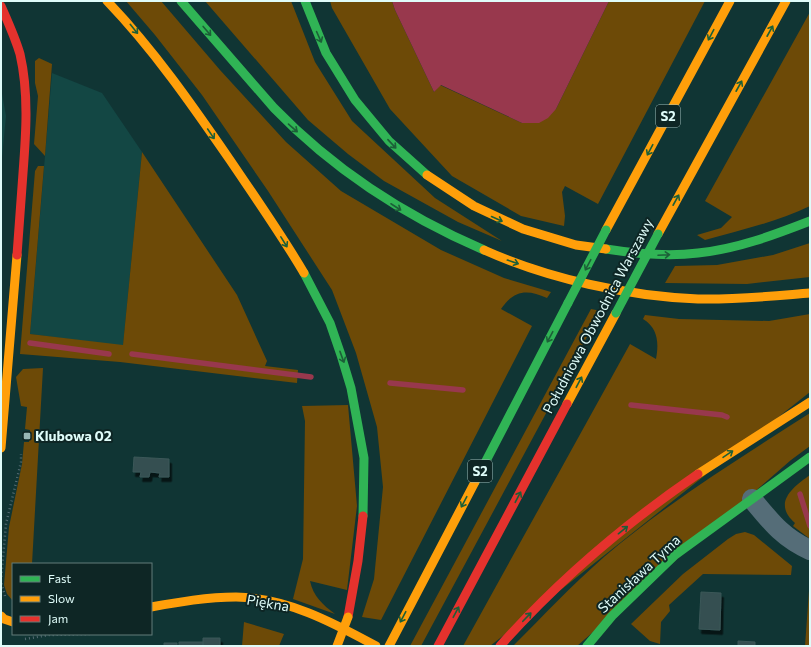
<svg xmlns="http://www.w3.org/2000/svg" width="811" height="647" font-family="Commissioner,sans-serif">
  <defs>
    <filter id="shadow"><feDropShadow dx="2.5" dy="4.5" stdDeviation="0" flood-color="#0009"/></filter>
  </defs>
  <rect width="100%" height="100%" fill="#103534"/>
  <!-- built -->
  <path fill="#134744" d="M52 73 102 93 142 152 123 346 30 334Z
    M1 88 6 116 1 168Z"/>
  <!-- green -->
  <path fill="#6d4a07" d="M126 1H161L220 70 286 142 341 191 441 250 504 278 551 292 547 298C527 289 514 290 501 309L532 326 381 620 362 617 374 579 383 487 377 427 356 353 332 290 268 191 202 95 155 35Z
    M205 1H291L315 62 352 121 435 198 502 241 458 222 384 181 348 154 308 120Z
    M330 1H392L395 10 434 92 440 85 522 123 556 109 609 1H705L598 204 565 186 562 192 565 216 564 226 521 216 452 176 390 109 332 8Z
    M810 12V206C777 222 740 230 705 240L697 235 721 228 732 217 705 201Z
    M39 58 52 64 45 156 34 144 38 96 35 83V61Z
    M142 152 237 295 267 361 265 366 298 370 297 383 120 362 20 354 35 171 38 166H44L30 334 123 345Z
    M810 243V277L747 284 665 283 675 266 717 265 773 255Z
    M591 309 601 311 421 646H410Z
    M810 314V392L490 646H463L630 344 656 359C659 343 658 328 643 319L645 315 679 319 769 321Z
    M43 368 32 564H13V601L7 594 4 585 9 527 22 464 24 442H29L30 430 25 429 27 407 21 406 16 377 23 369Z
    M348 405 357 506 347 590 310 581C313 596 323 605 335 614L293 599 303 559 305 421 302 406Z
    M810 413V446L791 460 577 646H513C543 616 572 585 604 557 667 503 740 458 810 413Z
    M810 475V539L793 526 795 523C772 503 793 487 810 475Z
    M745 532 754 535 792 566 791 575 703 574 669 605 670 611 661 622 660 644 650 641 631 624 683 574 728 539 736 534Z
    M810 577V646H805Z
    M244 622 284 634 279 646H242Z"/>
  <!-- water -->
  <path fill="#98384d" d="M392 1H609L556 109 548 118 539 123H522L441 85 434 92 395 10Z"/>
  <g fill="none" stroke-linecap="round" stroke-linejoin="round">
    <!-- stream -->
    <path stroke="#98384d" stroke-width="5.5" d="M30 343 109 354
      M132 354 311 377
      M390 383 463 390
      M631 405 722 415 727 417
      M800 494 810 526"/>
  </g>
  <!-- building -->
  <path fill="#355051" stroke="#3b5758" filter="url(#shadow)" d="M134 457 169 459V477H159L160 473 150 472 149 477H140L141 472H133Z
    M701 592 721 593 720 630 699 629Z
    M203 638H220V646H203Z
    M738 641 755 642V646H738Z
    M179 642H203V646H179Z
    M164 643H177V646H164Z"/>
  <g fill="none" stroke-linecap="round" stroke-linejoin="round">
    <!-- path -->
    <path stroke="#546c73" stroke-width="2.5" stroke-dasharray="1 3" stroke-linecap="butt" d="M5 596 2 586 1 580 6 524 21 462V454
      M25 639 49 635 91 634"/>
    <!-- street -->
    <path stroke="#556d78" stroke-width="20" d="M752 499C771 522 783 538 810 550"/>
    <!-- fast -->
    <path stroke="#30b455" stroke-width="9" d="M181 1 274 108C334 170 405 216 484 250
      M305 1 326 53 355 100 389 141 427 175
      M606 249C637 254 667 257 698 253 737 249 774 235 810 221
      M304 273 330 323 341 355 351 388 364 458 363 516
      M475 482 568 303
      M587 646 612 616 675 555 810 457"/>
    <!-- slow -->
    <path stroke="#ff9f0a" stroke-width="9" d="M107 1C154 50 192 105 230 160 255 197 281 234 304 273
      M427 175 474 206 523 229 576 245 606 249
      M606 230 730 1
      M658 234 786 1
      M484 250C549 279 627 296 698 299 735 300 773 296 810 293
      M567 404 616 313
      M1 448 17 255
      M698 474 810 402
      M151 607C179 602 207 597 236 597 287 598 332 622 376 646
      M1 616 4 619 13 622
      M389 646 475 482"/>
    <!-- jam -->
    <path stroke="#e5322d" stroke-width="9" d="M1 6C8 22 15 37 20 54 29 93 26 134 23 173 21 200 19 228 17 255
      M348 617 358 561 363 516
      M438 646 567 404
      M500 646C558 581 626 523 698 474"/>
    <!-- fast-bridge -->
    <path stroke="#30b455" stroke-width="9" d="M568 303 606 230
      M616 313 658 234"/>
    <!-- slow-bridge -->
    <path stroke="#ff9f0a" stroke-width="9" d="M337 646 348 617"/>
  </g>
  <!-- one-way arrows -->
  <defs><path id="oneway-shaft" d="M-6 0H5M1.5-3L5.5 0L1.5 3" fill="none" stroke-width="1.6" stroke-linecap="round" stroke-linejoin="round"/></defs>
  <g stroke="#1c5f38">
    <use href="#oneway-shaft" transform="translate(134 29) rotate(51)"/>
    <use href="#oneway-shaft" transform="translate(207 31) rotate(50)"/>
    <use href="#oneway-shaft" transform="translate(770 31) rotate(-61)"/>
    <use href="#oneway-shaft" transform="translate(711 35) rotate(118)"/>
    <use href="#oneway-shaft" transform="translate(319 37) rotate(66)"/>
    <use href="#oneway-shaft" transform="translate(739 86) rotate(-61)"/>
    <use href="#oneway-shaft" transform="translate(293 128) rotate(41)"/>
    <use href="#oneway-shaft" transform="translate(211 134) rotate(56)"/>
    <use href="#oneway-shaft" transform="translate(392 144) rotate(47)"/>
    <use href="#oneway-shaft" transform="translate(650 150) rotate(118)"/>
    <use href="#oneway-shaft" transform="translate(676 200) rotate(-61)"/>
    <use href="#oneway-shaft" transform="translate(396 207) rotate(33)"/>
    <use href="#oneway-shaft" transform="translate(497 219) rotate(24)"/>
    <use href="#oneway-shaft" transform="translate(284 242) rotate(58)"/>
    <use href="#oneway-shaft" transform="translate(664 255) rotate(-3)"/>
    <use href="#oneway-shaft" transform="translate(513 262) rotate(19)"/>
    <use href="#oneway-shaft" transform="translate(588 265) rotate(118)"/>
    <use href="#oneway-shaft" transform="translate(550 337) rotate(118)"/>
    <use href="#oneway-shaft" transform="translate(342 357) rotate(70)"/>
    <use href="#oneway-shaft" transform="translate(579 382) rotate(-62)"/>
    <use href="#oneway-shaft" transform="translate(728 454) rotate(-34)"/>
    <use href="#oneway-shaft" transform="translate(518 497) rotate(-62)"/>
    <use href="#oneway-shaft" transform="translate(464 502) rotate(118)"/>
    <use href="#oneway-shaft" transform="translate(623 530) rotate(-39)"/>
    <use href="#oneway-shaft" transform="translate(456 612) rotate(-62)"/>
    <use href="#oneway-shaft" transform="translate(403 617) rotate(118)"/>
    <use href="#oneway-shaft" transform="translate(527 617) rotate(-46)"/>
  </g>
  <!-- markers -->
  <rect fill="#97b6b4" stroke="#0e2625" stroke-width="1.5" x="23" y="432" width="8" height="8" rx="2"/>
  <g text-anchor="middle" stroke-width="4" stroke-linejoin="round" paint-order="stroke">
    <!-- shield labels -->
    <g fill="#0e2625" stroke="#a0bcb9" stroke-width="1">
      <rect x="656" y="105" width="24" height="22" rx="3"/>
      <rect x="468" y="460" width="24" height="22" rx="3"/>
    </g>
    <g font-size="13" font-weight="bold" fill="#dffcf9">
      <text x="668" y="121">S2</text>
      <text x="480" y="476">S2</text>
    </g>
    <!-- street labels -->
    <g font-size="14" fill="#dffcf9" stroke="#0e2625">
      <text transform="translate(598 316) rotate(-62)" y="5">Południowa Obwodnica Warszawy</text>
      <text transform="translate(639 574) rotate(-43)" y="5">Stanisława Tyma</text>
      <text transform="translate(268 603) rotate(10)" y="5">Piękna</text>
    </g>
    <!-- poi labels -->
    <g font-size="14" font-weight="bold" fill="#dffcf9" stroke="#0e2625" text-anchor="start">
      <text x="35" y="441">Klubowa 02</text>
    </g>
  </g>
  <!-- border -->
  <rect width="811" height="647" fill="none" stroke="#dffcf9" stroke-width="4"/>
  <!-- legend -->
  <rect x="12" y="563" width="140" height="72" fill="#0e2625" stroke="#627c7a"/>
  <rect x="20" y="576" width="20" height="6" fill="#30b455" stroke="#627c7a"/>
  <text x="48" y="583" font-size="12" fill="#dffcf9">Fast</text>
  <rect x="20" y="596" width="20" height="6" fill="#ff9f0a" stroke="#627c7a"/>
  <text x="48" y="603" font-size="12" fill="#dffcf9">Slow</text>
  <rect x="20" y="616" width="20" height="6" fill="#e5322d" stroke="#627c7a"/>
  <text x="48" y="623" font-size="12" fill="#dffcf9">Jam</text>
</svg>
